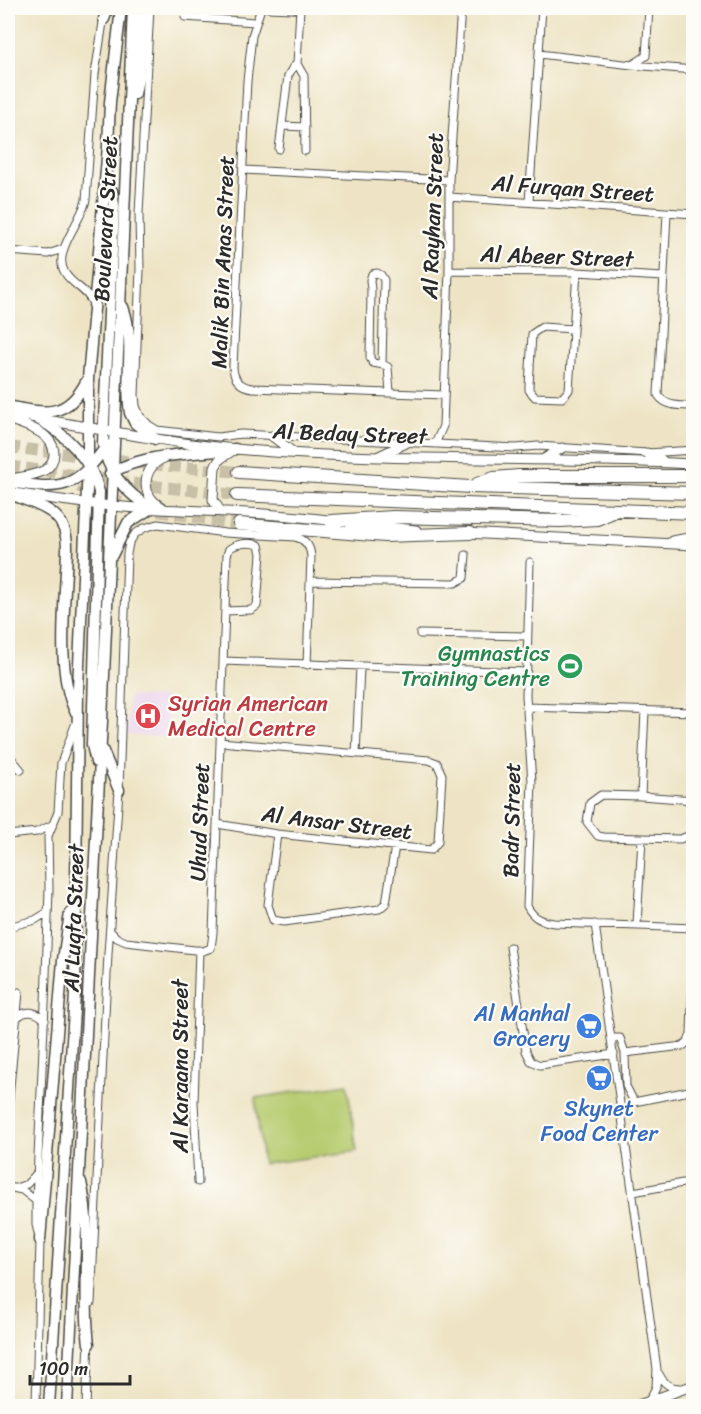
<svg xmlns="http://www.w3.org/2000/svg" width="701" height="1414" font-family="Sriracha,sans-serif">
  <rect width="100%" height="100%" fill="#fdfcf7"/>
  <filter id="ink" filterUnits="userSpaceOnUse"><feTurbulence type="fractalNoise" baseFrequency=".0167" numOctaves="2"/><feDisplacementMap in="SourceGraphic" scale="12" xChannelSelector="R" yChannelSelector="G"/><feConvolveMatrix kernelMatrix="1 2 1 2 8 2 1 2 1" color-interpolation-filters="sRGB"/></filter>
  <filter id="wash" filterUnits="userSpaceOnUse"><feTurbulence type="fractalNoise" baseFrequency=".008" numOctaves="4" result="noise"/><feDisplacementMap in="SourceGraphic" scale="24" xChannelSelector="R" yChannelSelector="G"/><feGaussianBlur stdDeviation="1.35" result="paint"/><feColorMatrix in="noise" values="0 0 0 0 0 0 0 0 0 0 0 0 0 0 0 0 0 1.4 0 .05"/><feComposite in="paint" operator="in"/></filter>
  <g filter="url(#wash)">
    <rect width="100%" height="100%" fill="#eee4c5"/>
    <!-- built -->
    <path fill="#ead1ec" d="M129 696 169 698 167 737 127 735Z"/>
    <!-- green -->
    <path fill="#b7cc71" stroke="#717c4e" stroke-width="1.5" d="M347 1084 357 1151 263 1164 255 1098Z"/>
  </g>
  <g filter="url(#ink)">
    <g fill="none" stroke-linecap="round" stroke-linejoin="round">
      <!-- trunk-tunnel -->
      <path stroke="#c7bfa6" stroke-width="12" stroke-dasharray="12 6" stroke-linecap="butt" d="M8 447 160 465 239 472
        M8 466 143 485 237 495
        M63 478 88 491 121 503
        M158 511 239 524"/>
      <defs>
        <path id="minor" d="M150 8 139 213 140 269 135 395 136 406 140 416 149 425 157 430 218 437 241 434 516 448 538 446 647 453 694 450
          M261 8 252 36 247 81 233 366C233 379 240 387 253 388L444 395
          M268 8 292 9 297 8
          M300 8 297 64 304 76 305 151
          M380 8H400
          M185 17 255 22
          M539 54 632 65 646 56 649 8
          M632 65 694 70
          M283 126 305 127
          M279 149 288 76 293 67 297 64
          M243 170 449 180
          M449 197 694 214
          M529 202 542 8
          M667 213 658 395C666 407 680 406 694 406
          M8 251 48 254 63 249
          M449 271 577 272 663 277
          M93 304C87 289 73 286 65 273 52 252 81 223 86 200L95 74 104 16
          M573 329 542 327 532 334 529 386V390L535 397 562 398 569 390 577 272
          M382 364 384 280 381 275 377 273 372 274 370 280 371 290 370 358 373 363 384 365 388 367 390 392
          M435 444 443 426 449 271V180L461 8
          M530 562 526 696 532 782 527 906C533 918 541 921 554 923L694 928
          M310 581 455 583 464 578 466 555
          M420 634 527 636
          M223 661 526 672
          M526 707 694 712
          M8 754 21 770
          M356 754 360 667
          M641 796 645 711
          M694 800 641 796 601 795 590 803 587 822 598 836 604 837 680 839 691 835 694 830
          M217 824 277 834 431 850 438 842 442 775 437 763 429 760 220 742
          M277 834 268 905 273 920 284 922 379 909 386 903 395 846
          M8 835 37 832 52 825
          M595 924 657 1369 656 1387 649 1401
          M637 924 642 839
          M8 927 35 920 48 912
          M110 931 117 938 126 942 203 951 211 948 213 933 227 555 229 549C237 543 249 542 259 545L261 554 257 606 251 610 225 611
          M510 947 526 1051 531 1061 540 1065 614 1054
          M17 1018C25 1009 37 1011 45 1020
          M611 1038H620L625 1053 626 1086 634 1102 694 1090
          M625 1053 683 1046 688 1042 691 1034 694 945
          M8 1108 19 992
          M198 1182 194 1102 199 950
          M690 1182 694 1203
          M8 1187 22 1190 36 1201
          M16 1188 27 1184 37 1173
          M633 1192 694 1181
          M91 1303 108 954 119 790 127 554 129 543 135 534 144 528 158 524 225 533 295 537C305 539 310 546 311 556L307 665
          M659 1374C663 1383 670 1388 680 1388
          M36 1406 40 1240 36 1225V1201L45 1004 49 889 48 836 58 812 61 763 75 725
          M86 1406 89 1341"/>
        <path id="secondary" d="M8 413C83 426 159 442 236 449 388 463 541 456 694 464
          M8 419C24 425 54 432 54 454 54 460 50 467 45 470 35 476 19 477 8 480
          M272 436 294 453
          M647 453 662 460
          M379 456 406 443
          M544 459 562 448
          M14 493C51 499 87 504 124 507 194 512 265 511 335 521
          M162 507C140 497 141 467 164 458
          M221 512 213 500 215 467 220 459 235 449
          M349 523 416 530
          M465 533 694 545
          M672 541 694 537
          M636 1406 694 1385"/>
        <path id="primary" d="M104 19 108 8
          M135 94 138 78 143 8
          M105 181 112 191 114 206 103 443C107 472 126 493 151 508
          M123 307C136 342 124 377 130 413L135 423 155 439
          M8 406C43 413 66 420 86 382
          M38 419C66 434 92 460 99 492L92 745 96 762
          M110 474C140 453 198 454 235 449
          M8 482C60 489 74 492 107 445
          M8 493C38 506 68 509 67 549 66 596 55 669 75 711
          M112 555 128 523 151 508
          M102 749 119 790
          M81 1182C93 1235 82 1291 89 1344
          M40 1240 63 960 70 913
          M49 1406 75 994 78 688 88 467V379L108 146 110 102 121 8
          M67 1406 102 721 133 8"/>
        <path id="trunk" d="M239 472 470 487 694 493
          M477 484 494 478 518 476H694
          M237 495 694 513
          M331 521 393 517 560 521 597 519 613 512
          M239 524 385 536 470 533"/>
      </defs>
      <!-- minor casing -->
      <use href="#minor" stroke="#484742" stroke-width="9"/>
      <!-- secondary casing -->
      <use href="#secondary" stroke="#484742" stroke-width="11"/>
      <!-- primary casing -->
      <use href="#primary" stroke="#484742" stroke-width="13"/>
      <!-- trunk casing -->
      <use href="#trunk" stroke="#484742" stroke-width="14"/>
      <!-- minor -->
      <use href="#minor" stroke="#fff" stroke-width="7"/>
      <!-- secondary -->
      <use href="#secondary" stroke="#fff" stroke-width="9"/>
      <!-- primary -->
      <use href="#primary" stroke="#fff" stroke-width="10"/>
      <!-- trunk -->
      <use href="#trunk" stroke="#fff" stroke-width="12"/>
    </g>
  </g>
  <!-- icons -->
  <defs>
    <symbol id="stadium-disc" viewBox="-11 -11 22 22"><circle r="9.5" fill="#2e9e5b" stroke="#fdfcf7"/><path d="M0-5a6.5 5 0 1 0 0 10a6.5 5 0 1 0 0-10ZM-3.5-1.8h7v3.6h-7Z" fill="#fff"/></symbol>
    <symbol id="hospital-disc" viewBox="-11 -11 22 22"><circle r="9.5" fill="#e0444e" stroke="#fdfcf7"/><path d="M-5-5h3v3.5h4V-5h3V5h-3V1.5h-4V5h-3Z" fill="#fff"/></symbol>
    <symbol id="supermarket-disc" viewBox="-11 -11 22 22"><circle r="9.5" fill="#3f7fe0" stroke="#fdfcf7"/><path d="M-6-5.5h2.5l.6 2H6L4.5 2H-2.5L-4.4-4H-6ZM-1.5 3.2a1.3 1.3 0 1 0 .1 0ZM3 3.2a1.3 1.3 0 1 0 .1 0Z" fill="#fff"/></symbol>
  </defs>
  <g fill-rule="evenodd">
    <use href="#stadium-disc" x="555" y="651" width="30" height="30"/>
    <use href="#hospital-disc" x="133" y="701" width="30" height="30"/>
    <use href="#supermarket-disc" x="574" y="1011" width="30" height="30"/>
    <use href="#supermarket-disc" x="584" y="1063" width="30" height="30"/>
  </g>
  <g text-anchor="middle" stroke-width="4.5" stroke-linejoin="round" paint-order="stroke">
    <!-- street labels -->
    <g font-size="22" fill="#2b2b2b" stroke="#fdfcf7">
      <text transform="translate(573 188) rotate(4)" y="8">Al Furqan Street</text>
      <text transform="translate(432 216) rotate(-88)" y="8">Al Rayhan Street</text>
      <text transform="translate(105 219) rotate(-87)" y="8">Boulevard Street</text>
      <text transform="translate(557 256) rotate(2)" y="8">Al Abeer Street</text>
      <text transform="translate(222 262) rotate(-88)" y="8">Malik Bin Anas Street</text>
      <text transform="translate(350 433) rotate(2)" y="8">Al Beday Street</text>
      <text transform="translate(511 820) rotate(-89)" y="8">Badr Street</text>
      <text transform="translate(199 822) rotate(-88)" y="8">Uhud Street</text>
      <text transform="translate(337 822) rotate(7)" y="8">Al Ansar Street</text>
      <text transform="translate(73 918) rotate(-88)" y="8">Al Luqta Street</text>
      <text transform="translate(180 1066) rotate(-90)" y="8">Al Karaana Street</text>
    </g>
    <!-- leisure labels -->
    <g font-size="22" fill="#27864d" stroke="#fdfcf7" text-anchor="end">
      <text x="550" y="661">Gymnastics<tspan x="550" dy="25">Training Centre</tspan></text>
    </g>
    <!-- health labels -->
    <g font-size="22" fill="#be3a42" stroke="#fdfcf7" text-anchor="start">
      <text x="168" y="711">Syrian American<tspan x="168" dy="25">Medical Centre</tspan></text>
    </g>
    <!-- shop labels -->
    <g font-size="22" fill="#366cbe" stroke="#fdfcf7" text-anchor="end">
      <text x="570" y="1021">Al Manhal<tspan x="570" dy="25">Grocery</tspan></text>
      <text x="599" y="1116" text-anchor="middle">Skynet<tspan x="599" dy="25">Food Center</tspan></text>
    </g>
  </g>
  <!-- margin -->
  <rect width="701" height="1414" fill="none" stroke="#fdfcf7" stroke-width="30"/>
  <!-- scale -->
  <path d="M30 1375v9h100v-9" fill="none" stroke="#2b2b2b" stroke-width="3"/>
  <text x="39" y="1375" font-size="18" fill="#2b2b2b" stroke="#fdfcf7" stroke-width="4.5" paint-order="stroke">100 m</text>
</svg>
